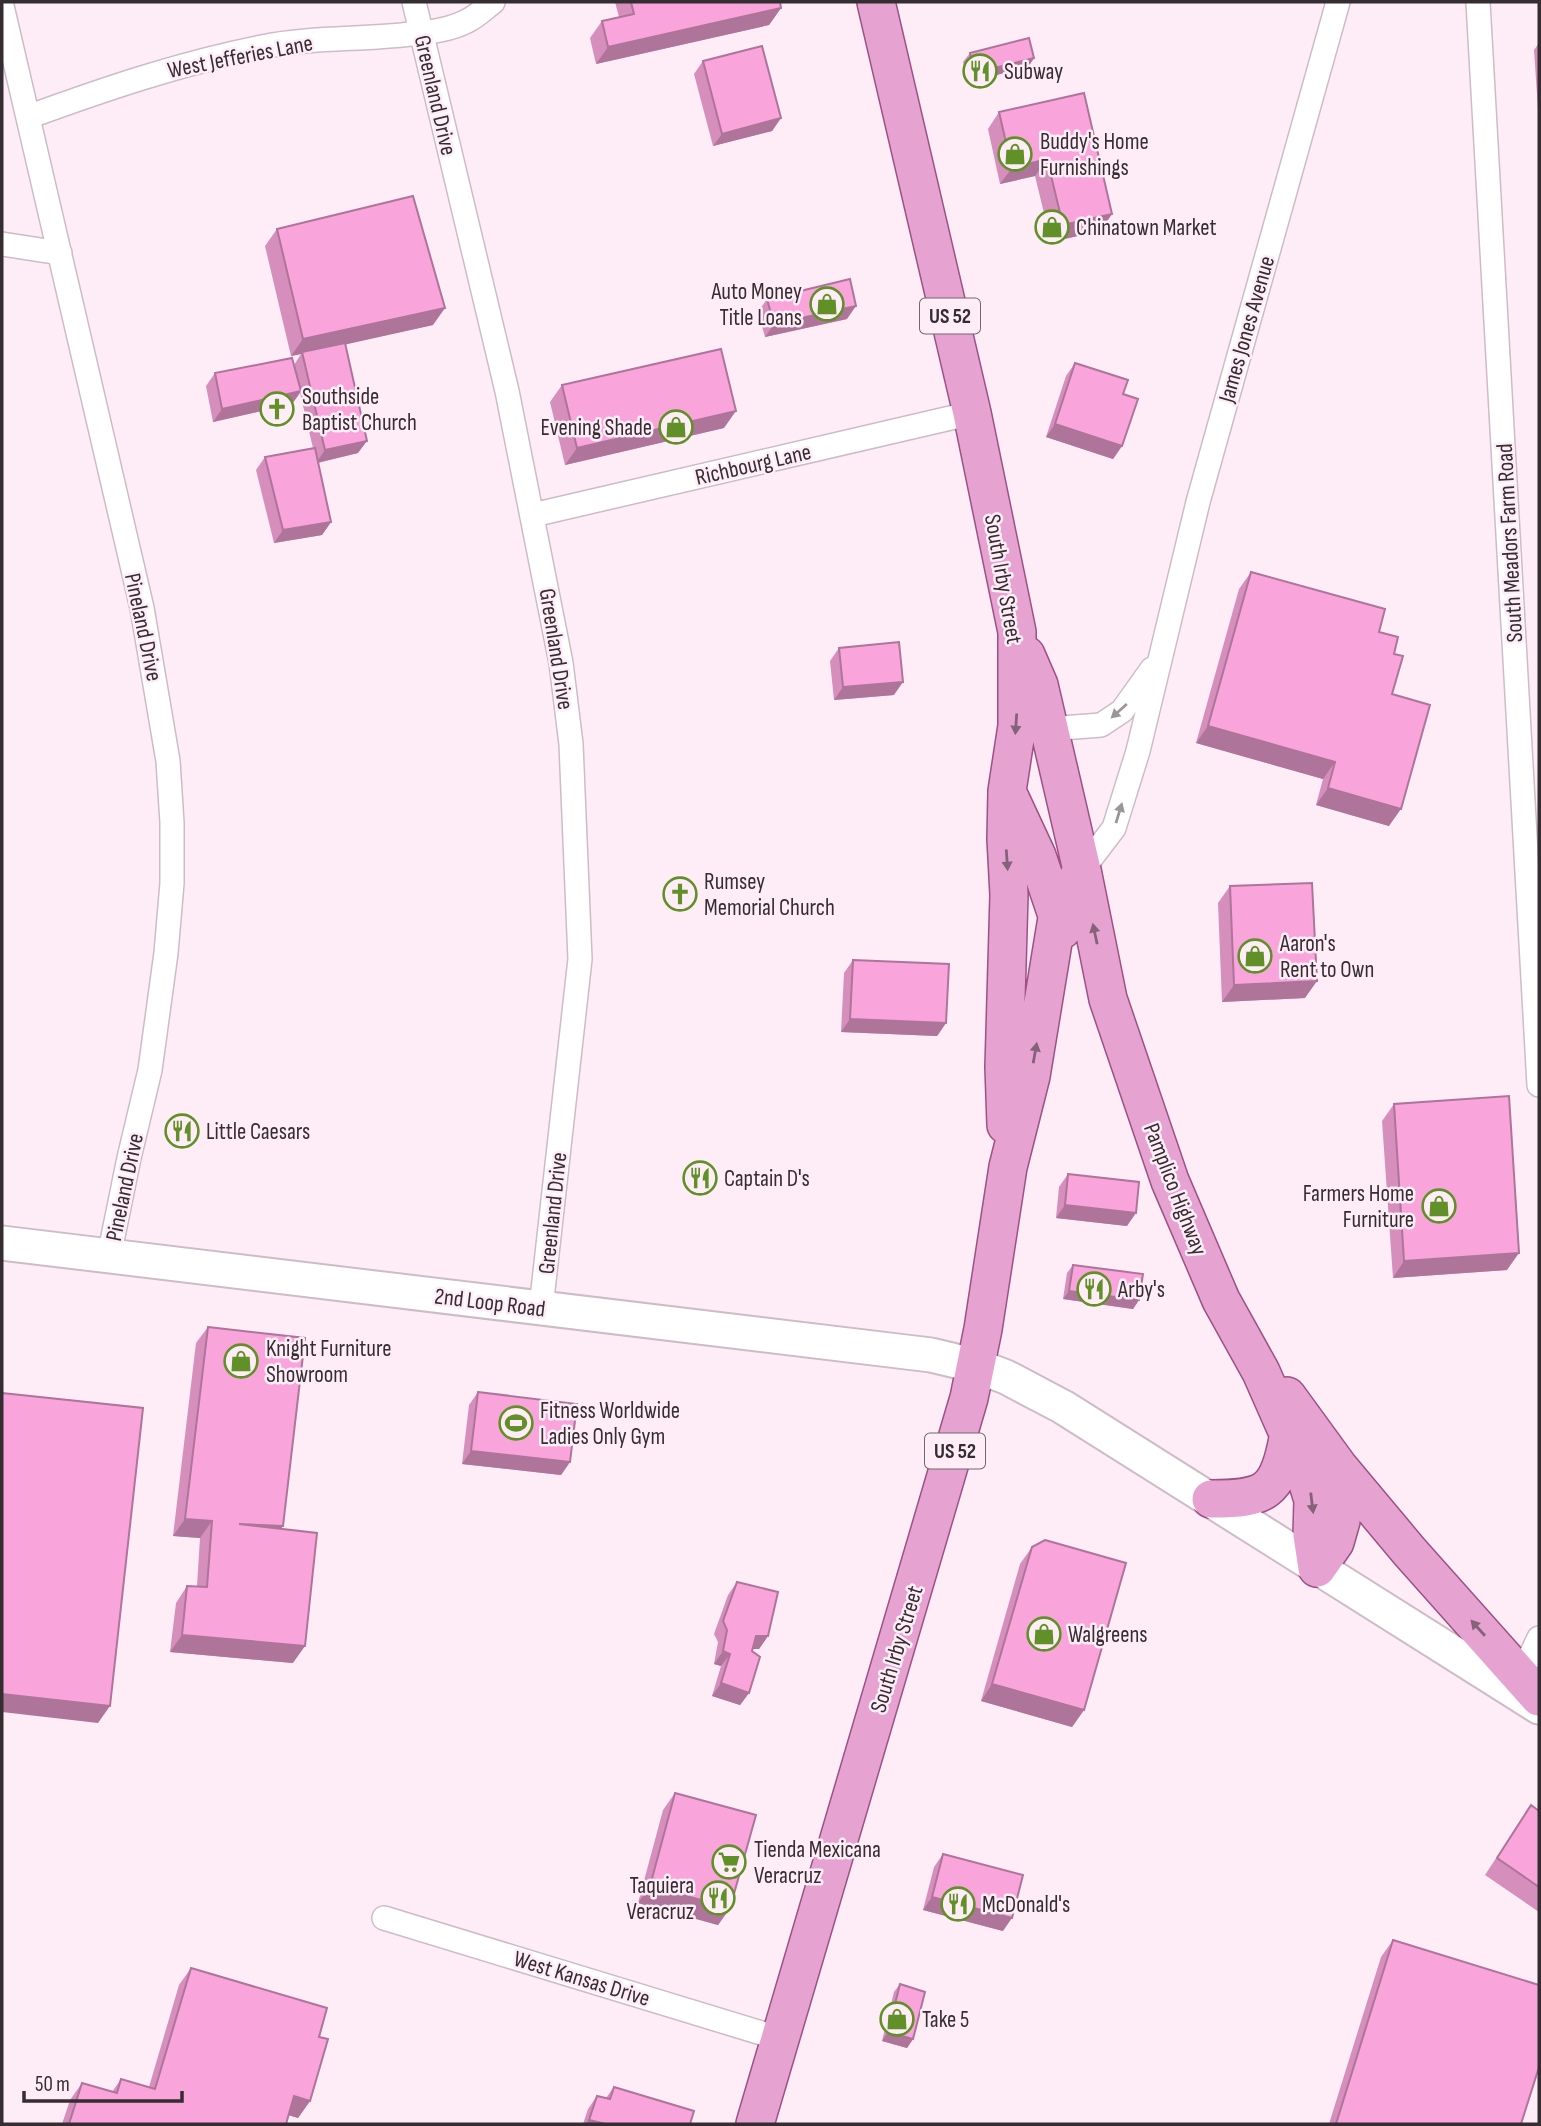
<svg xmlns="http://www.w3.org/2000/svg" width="1541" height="2126" font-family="'Sofia Sans Condensed',sans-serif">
  <rect width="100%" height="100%" fill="#feedf7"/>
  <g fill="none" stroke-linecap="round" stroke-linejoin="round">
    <defs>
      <path id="minor" d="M414 2 507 391 561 663 571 744 580 959 541 1308
        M1478 2 1539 1085
        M2 6 142 608 168 761 172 823V883L166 953 150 1070 129 1158 109 1256
        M28 117C105 89 181 63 262 47 311 37 361 40 411 34 430 32 450 30 467 21 476 17 485 8 493 2
        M2 244 60 253
        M533 515 972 413
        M1049 729 1101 725 1122 711 1152 669
        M1082 870 1114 828 1138 751 1198 502 1338 2
        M1520 1677 1539 1638
        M384 1918 781 2039"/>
      <path id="secondary" d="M2 1243 931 1355 977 1366 1006 1377 1063 1407 1539 1707"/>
      <path id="primary" d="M876 2 972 413 1017 632V726L1007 791 1006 839 1009 895 1004 1067 1006 1125
        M1026 655 1039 685 1082 870 1108 999 1170 1181 1221 1300 1261 1372 1302 1465 1313 1500 1312 1535 1317 1568
        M1010 798 1037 856 1062 930
        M1287 1396 1338 1466 1344 1494 1341 1521 1335 1542 1317 1568
        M1338 1466 1409 1551 1539 1697
        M1211 1499C1265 1499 1278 1493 1288 1438
        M755 2124 969 1398 983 1329 1008 1167 1031 1076 1057 918 1082 870"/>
    </defs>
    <!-- minor casing -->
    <use href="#minor" stroke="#cdbcc6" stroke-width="26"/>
    <!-- secondary casing -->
    <use href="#secondary" stroke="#cdbcc6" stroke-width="37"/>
    <!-- primary casing -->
    <use href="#primary" stroke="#9d5184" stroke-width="40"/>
    <!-- minor -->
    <use href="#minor" stroke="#fff" stroke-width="23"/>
    <!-- secondary -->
    <use href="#secondary" stroke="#fff" stroke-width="33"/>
    <!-- primary -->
    <use href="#primary" stroke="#e6a2d0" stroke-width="37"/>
  </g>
  <!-- wall -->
  <path fill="#d68ebc" d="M615 2H780L781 8 769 25 596 64 590 38 602 21 619 17Z
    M1539 43V124L1534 50Z
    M970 53 1034 58 1028 67 969 82 963 62Z
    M703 61 781 118 772 131 713 146 694 74Z
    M999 112 1112 214 1100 231 1051 242 1035 176 1000 184 988 129Z
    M277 229 433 325 345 344 358 453 318 463 331 522 322 535 274 543 256 470 265 457 313 448 300 393 292 404 213 422 206 386 215 373 294 365 301 354 291 356 265 246Z
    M767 299 847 319 765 337 758 312Z
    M1075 363 1122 446 1113 459 1046 437 1066 376Z
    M562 385 724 428 565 465 550 402Z
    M1251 572 1394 654 1389 826 1316 805 1323 779 1196 743 1239 589Z
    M839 648 894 695 834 700 830 661Z
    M1230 886 1305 998 1222 1002 1218 903Z
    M853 960 946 1023 937 1036 841 1032 844 973Z
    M1394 1104 1507 1270 1393 1278 1382 1121Z
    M1068 1174 1127 1226 1056 1218 1059 1187Z
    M1073 1265 1139 1300 1133 1309 1063 1299 1067 1273Z
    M208 1327 281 1529 293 1663 170 1652 176 1603 187 1586H197L200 1538 173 1536 196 1343Z
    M478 1392 570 1462 561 1475 462 1464 469 1405Z
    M1032 1547 1084 1710 1072 1727 981 1701 1020 1564Z
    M737 1582 768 1636 759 1649H752L749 1693 740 1705 712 1696 721 1666 714 1664 718 1642 714 1634 728 1595Z
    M675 1793 730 1908 718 1925 638 1903 663 1810Z
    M1531 1805 1539 1811V1912L1485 1875Z
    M943 1854 1003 1931 923 1910 934 1867Z
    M1393 1940 1521 2124H1329L1381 1957Z
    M191 1968 319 2037 310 2101 298 2118 288 2115 286 2124H62L70 2100 82 2083 112 2092 121 2079 149 2087 179 1985Z
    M900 1984 913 2039 907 2048 882 2041 894 1992Z
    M614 2087 690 2124H583L588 2109 597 2096 606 2098Z"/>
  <!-- shaded-wall -->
  <path fill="#ae7499" d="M781 8 769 25 596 64 608 47Z
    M1034 58 1028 67 969 82 975 73Z
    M781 118 772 131 713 146 722 134Z
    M1047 159 1035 176 1000 184 1012 168Z
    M1112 214 1100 231 1051 242 1063 225Z
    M856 306 847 319 765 337 774 324Z
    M445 308 433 325 303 354 302 352 301 354 291 356 303 339Z
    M301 391 292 404 213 422 222 409Z
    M736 411 724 428 565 465 577 448Z
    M1055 424 1122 446 1113 459 1046 437Z
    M367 441 358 453 316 463 325 450Z
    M331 522 322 535 274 543 283 530Z
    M903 682 894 695 834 700 843 687Z
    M1208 726 1335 762 1323 779 1196 743Z
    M1328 788 1401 809 1389 826 1316 805Z
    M1317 981 1305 998 1222 1002 1234 985Z
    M850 1019 946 1023 937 1036 841 1032Z
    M1065 1205 1136 1213 1127 1226 1056 1218Z
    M1519 1253 1507 1270 1393 1278 1404 1261Z
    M1069 1291 1139 1300 1133 1309 1063 1299Z
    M471 1451 570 1462 561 1475 462 1464Z
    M185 1519 212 1521 200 1538 173 1536Z
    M239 1524 283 1526 271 1543Z
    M182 1635 305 1646 293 1663 170 1652Z
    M756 1636H768L759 1649H747Z
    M723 1651 730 1654 721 1666 714 1664Z
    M721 1683 749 1693 740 1705 712 1696Z
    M992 1684 1084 1710 1072 1727 981 1701Z
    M2 1694 110 1706 98 1723 2 1712Z
    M650 1886 730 1908 718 1925 638 1903Z
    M932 1897 1012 1918 1003 1931 923 1910Z
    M888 2032 913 2039 907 2048 882 2041Z
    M294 2096 310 2101 298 2118 282 2113Z
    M589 2120 606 2124H586Z"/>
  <!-- building -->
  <path fill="#f9a5db" stroke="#ae7499" stroke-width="2" d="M631 2H780L781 8 608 47 602 21 634 14Z
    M1029 38 1034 58 975 73 970 53Z
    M762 46 781 118 722 134 703 61Z
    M1084 93 1112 214 1063 225 1047 159 1012 168 999 112Z
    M413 196 445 308 303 339 277 229Z
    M850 279 856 306 774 324 767 299Z
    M345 343 367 441 325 450 302 352Z
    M721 349 736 411 577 448 562 385Z
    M292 358 301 391 222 409 215 373Z
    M1075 363 1128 380 1123 394 1138 399 1122 446 1055 424Z
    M315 448 331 522 283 530 265 457Z
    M1251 572 1385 609 1379 632 1398 637 1394 654 1403 656 1392 694 1430 705 1401 809 1328 788 1335 762 1208 726Z
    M899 642 903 682 843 687 839 648Z
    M1312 883 1317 981 1234 985 1230 886Z
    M853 960 949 964 946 1023 850 1019Z
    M1509 1096 1519 1253 1404 1261 1394 1104Z
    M1068 1174 1139 1182 1136 1213 1065 1205Z
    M1073 1265 1143 1274 1139 1300 1069 1291Z
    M208 1327 305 1338 283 1526 239 1524 317 1533 305 1646 182 1635 187 1586 207 1587 212 1521 185 1519Z
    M478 1392 577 1404 570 1462 471 1451Z
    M2 1393 143 1408 110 1706 2 1694Z
    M1045 1540 1126 1563 1084 1710 992 1684 1032 1547Z
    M737 1582 778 1592 768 1636H756L752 1651 760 1657 749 1693 721 1683 730 1654 723 1651 727 1630 723 1621Z
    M675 1793 756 1815 730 1908 650 1886Z
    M1531 1805 1539 1811V1887L1497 1858Z
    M943 1854 1023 1875 1012 1918 932 1897Z
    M1393 1940 1539 1985V2067L1521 2124H1336Z
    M191 1968 327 2008 319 2037 328 2039 310 2101 294 2096 286 2124H69L82 2083 117 2093 121 2079 155 2089Z
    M900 1984 925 1992 913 2039 888 2032Z
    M614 2087 694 2111 690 2124H606L589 2120 597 2096 610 2099Z"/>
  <!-- one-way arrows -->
  <defs><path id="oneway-solid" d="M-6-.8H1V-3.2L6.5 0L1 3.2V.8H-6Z" transform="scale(1.75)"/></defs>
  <g fill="#9a9698">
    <use href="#oneway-solid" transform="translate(1119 711) rotate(138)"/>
    <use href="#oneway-solid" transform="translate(1119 813) rotate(-73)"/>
  </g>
  <g fill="#846279">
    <use href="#oneway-solid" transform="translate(1016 724) rotate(94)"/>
    <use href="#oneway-solid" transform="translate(1007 860) rotate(86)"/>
    <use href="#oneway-solid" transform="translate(1095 934) rotate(-102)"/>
    <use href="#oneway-solid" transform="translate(1035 1053) rotate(-80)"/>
    <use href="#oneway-solid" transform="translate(1312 1503) rotate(83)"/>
    <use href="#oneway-solid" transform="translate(1478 1628) rotate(-132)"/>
  </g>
  <!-- icons -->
  <defs>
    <symbol id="restaurant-ring" viewBox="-11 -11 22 22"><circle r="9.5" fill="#feedf7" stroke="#609027" stroke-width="1.5"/><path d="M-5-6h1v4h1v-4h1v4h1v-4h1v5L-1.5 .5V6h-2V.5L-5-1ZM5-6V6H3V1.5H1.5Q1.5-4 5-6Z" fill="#609027"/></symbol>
    <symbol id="shop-ring" viewBox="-11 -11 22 22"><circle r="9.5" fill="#feedf7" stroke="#609027" stroke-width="1.5"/><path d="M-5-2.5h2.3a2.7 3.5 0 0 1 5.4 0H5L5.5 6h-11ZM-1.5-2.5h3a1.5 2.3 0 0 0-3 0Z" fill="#609027"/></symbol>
    <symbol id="church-ring" viewBox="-11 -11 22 22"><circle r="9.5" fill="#feedf7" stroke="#609027" stroke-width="1.5"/><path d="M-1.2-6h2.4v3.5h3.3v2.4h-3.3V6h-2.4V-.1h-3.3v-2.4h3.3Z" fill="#609027"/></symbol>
    <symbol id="stadium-ring" viewBox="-11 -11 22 22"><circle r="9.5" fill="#feedf7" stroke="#609027" stroke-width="1.5"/><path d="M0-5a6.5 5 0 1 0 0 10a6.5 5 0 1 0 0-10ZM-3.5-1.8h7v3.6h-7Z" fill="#609027"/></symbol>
    <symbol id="supermarket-ring" viewBox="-11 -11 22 22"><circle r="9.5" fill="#feedf7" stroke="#609027" stroke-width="1.5"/><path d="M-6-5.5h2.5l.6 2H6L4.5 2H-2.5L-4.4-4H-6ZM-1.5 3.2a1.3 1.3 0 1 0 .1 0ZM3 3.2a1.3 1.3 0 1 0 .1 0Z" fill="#609027"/></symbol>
  </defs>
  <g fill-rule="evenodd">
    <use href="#restaurant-ring" x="961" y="52" width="38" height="38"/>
    <use href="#shop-ring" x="996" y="135" width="38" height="38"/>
    <use href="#shop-ring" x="1033" y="208" width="38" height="38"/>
    <use href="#shop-ring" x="808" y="285" width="38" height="38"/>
    <use href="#church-ring" x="258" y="390" width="38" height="38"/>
    <use href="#shop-ring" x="657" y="408" width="38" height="38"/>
    <use href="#church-ring" x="661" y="875" width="38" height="38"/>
    <use href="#shop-ring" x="1236" y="937" width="38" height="38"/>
    <use href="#restaurant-ring" x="163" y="1112" width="38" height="38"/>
    <use href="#restaurant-ring" x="681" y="1159" width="38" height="38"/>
    <use href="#shop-ring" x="1420" y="1187" width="38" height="38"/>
    <use href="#restaurant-ring" x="1075" y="1270" width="38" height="38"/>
    <use href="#shop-ring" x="222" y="1342" width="38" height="38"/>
    <use href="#stadium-ring" x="497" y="1404" width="38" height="38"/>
    <use href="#shop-ring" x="1025" y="1615" width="38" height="38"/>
    <use href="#supermarket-ring" x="710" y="1843" width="38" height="38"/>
    <use href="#restaurant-ring" x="699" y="1879" width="38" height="38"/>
    <use href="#restaurant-ring" x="939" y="1885" width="38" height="38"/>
    <use href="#shop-ring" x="878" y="2000" width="38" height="38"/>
  </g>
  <g text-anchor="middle" stroke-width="5" stroke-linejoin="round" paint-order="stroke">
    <!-- shield labels -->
    <g fill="#feedf7" stroke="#71676c" stroke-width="2">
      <rect x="920" y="298.5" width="60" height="35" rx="5"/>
      <rect x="925" y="1433.5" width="60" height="35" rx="5"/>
    </g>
    <g font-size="21" font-weight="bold" fill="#342d31">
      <text x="950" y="323">US 52</text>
      <text x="955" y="1458">US 52</text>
    </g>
    <!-- street labels -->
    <g font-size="23" fill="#342d31" stroke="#feedf7">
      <text transform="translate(240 56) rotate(-11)" y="8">West Jefferies Lane</text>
      <text transform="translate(436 95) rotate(77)" y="8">Greenland Drive</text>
      <text transform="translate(1246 329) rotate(-74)" y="8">James Jones Avenue</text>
      <text transform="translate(753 464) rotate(-13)" y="8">Richbourg Lane</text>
      <text transform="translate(1509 543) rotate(-93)" y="8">South Meadors Farm Road</text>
      <text transform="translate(1004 579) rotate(80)" y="8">South Irby Street</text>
      <text transform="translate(144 627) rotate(78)" y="8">Pineland Drive</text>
      <text transform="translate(557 649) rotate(81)" y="8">Greenland Drive</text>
      <text transform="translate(124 1187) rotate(-78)" y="8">Pineland Drive</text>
      <text transform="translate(1176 1189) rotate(69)" y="8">Pamplico Highway</text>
      <text transform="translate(552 1213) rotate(-84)" y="8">Greenland Drive</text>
      <text transform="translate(490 1302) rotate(7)" y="8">2nd Loop Road</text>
      <text transform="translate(896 1649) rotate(-73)" y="8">South Irby Street</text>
      <text transform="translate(582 1978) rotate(17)" y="8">West Kansas Drive</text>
    </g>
    <!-- poi labels -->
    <g font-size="23" fill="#342d31" stroke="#feedf7" text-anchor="start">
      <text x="1004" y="79">Subway</text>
      <text x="1040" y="149">Buddy's Home<tspan x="1040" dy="26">Furnishings</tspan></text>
      <text x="1076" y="235">Chinatown Market</text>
      <text x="802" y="299" text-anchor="end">Auto Money<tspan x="802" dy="26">Title Loans</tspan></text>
      <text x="302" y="404">Southside<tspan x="302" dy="26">Baptist Church</tspan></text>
      <text x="652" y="435" text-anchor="end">Evening Shade</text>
      <text x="704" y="889">Rumsey<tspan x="704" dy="26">Memorial Church</tspan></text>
      <text x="1280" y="951">Aaron's<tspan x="1280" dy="26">Rent to Own</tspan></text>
      <text x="206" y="1139">Little Caesars</text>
      <text x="724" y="1186">Captain D's</text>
      <text x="1414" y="1201" text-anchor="end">Farmers Home<tspan x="1414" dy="26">Furniture</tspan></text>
      <text x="1118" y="1297">Arby's</text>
      <text x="266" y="1356">Knight Furniture<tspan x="266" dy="26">Showroom</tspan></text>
      <text x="540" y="1418">Fitness Worldwide<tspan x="540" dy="26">Ladies Only Gym</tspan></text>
      <text x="1068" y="1642">Walgreens</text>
      <text x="754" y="1857">Tienda Mexicana<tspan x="754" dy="26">Veracruz</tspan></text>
      <text x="694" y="1893" text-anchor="end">Taquiera<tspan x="694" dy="26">Veracruz</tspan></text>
      <text x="982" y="1912">McDonald's</text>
      <text x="922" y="2027">Take 5</text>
    </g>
  </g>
  <!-- border -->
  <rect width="1541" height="2126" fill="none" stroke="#342d31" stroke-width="7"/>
  <!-- scale -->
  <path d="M24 2091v10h158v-10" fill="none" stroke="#342d31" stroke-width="3.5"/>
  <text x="35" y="2091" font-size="21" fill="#342d31" stroke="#feedf7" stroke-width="5" paint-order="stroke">50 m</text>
</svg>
